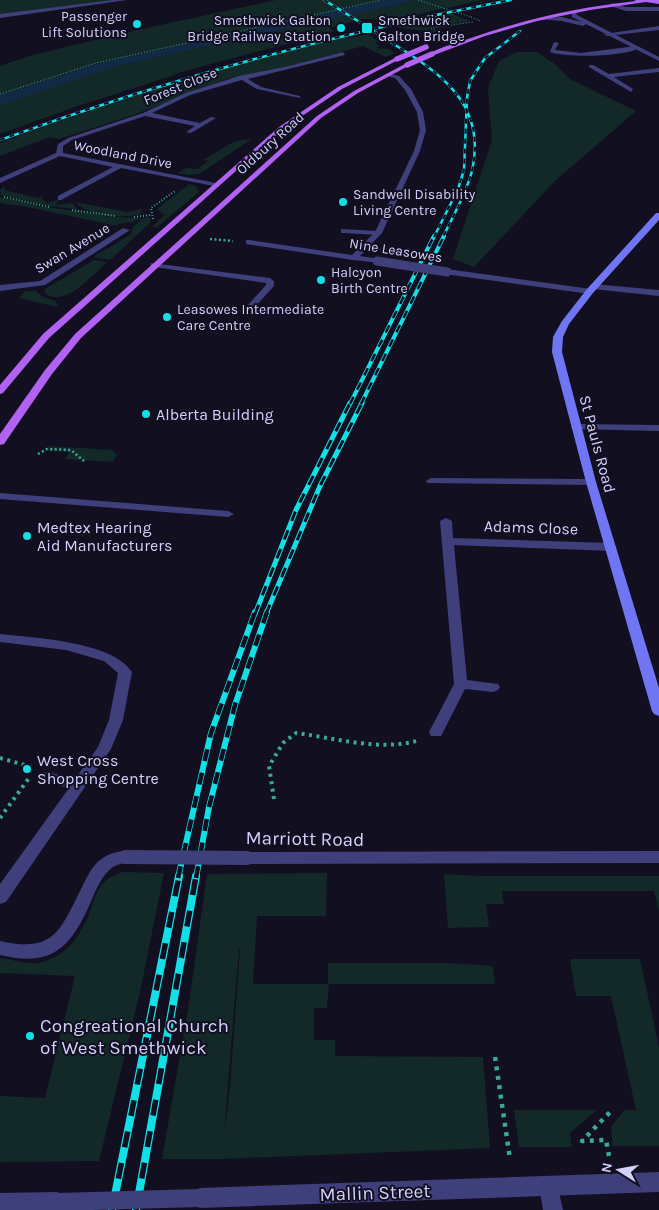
<svg xmlns="http://www.w3.org/2000/svg" width="659" height="1210" font-family="Karla,sans-serif">
  <rect width="100%" height="100%" fill="#110f20"/>
  <!-- green -->
  <path fill="#122927" fill-rule="evenodd" d="M0 0H116L0 15Z
    M276 0H483L397 19H363L329 28 335 31 174 74 175 75 75 107 0 134V66L29 56 124 33Z
    M449 13 471 21 429 28 439 33 437 34C421 29 402 30 389 25Z
    M368 34 379 42 375 43 380 46 374 48 389 49 395 53 386 57 363 46 283 68 227 79 128 117 59 139 50 137 0 156V143C63 119 126 98 190 79 241 63 292 48 343 36L349 38Z
    M517 52H537L555 64 570 79 636 111 556 180 474 267 453 259 492 140 488 88 499 61Z
    M252 139 199 174 189 175 177 173 187 168 196 169 209 161 203 160 235 141Z
    M189 184 196 186 199 192 157 227H152L164 215 157 209Z
    M5 186 4 190 38 198 43 196 42 199 47 203 59 200 55 205 72 203 77 209 49 206 1 195 0 190Z
    M0 197 44 207 78 211 110 217 141 218 133 222 118 224 117 226 18 205H12L0 203Z
    M75 202 127 212 142 209V211L139 215C120 218 89 217 75 202Z
    M143 218H150V223L110 260 93 257 130 235 132 228Z
    M94 260 107 262C93 275 64 309 45 293V289Z
    M25 291H36L43 297 56 301 55 303 59 305 57 307 19 298Z
    M49 446 112 450 117 455 113 462 65 459 69 452 47 451Z
    M123 872 164 873 140 992 99 1161 0 1162V1096L45 1098 75 976 0 973V958C13 959 29 966 42 962 65 957 81 935 89 914 97 893 98 879 123 872Z
    M327 873 326 916H257L253 984H328V963H451L493 966 495 984H329L327 1008H314V1040H335V1056L483 1057 490 1148 221 1159H162L189 1003 207 874ZM240 949 230 1087 224 1134 239 949Z
    M444 874 481 876H659V910L654 891H502L504 904H486L489 927 448 928Z
    M570 959H640L659 1047V1146H613L611 1127 624 1110H636L611 996H576Z
    M514 1110H597L570 1133 572 1147H519Z"/>
  <!-- water -->
  <path fill="#122a45" d="M383 0H416L116 66 0 105V95L96 64Z"/>
  <g fill="none" stroke-linecap="round" stroke-linejoin="round">
    <!-- stream -->
    <path fill="#122a45" fill-rule="evenodd" d="M410 40 411 42 405 43 403 42Z"/>
    <!-- path-far4 -->
    <path stroke="#38a99a" stroke-width="1" stroke-dasharray="1 2" stroke-linecap="butt" d="M471 17 480 21
      M443 33 431 28 473 22
      M0 94 96 63 381 0"/>
    <!-- path-far3 -->
    <path stroke="#38a99a" stroke-width="2" stroke-dasharray="1 2" stroke-linecap="butt" d="M4 197 49 207
      M72 210 115 216
      M134 217 151 215
      M153 219 151 208 175 191"/>
    <!-- path-far2 -->
    <path stroke="#38a99a" stroke-width="2.5" stroke-dasharray="2 2.5" stroke-linecap="butt" d="M210 239 233 241
      M38 454 47 449 71 450 84 461"/>
    <!-- path-far1 -->
    <path stroke="#38a99a" stroke-width="4" stroke-dasharray="3 4.5" stroke-linecap="butt" d="M0 758 32 767
      M274 799 269 766 283 743 296 733C336 738 380 752 420 740
      M0 818 29 778"/>
    <!-- path -->
    <path stroke="#38a99a" stroke-width="4.5" stroke-dasharray="4 5.5" stroke-linecap="butt" d="M495 1057 510 1159
      M609 1156 606 1140 582 1141 612 1110"/>
    <!-- service -->
    <path fill="#3e3f7b" fill-rule="evenodd" d="M612 3 626 7H659V11H626L610 6Z
      M554 42 559 43 555 50 581 53 636 46 639 48C623 57 568 58 550 52Z
      M341 229 378 231 382 233 378 235 344 233H341Z
      M151 263 270 278 274 281V286L254 308 251 309 247 306 266 285V283L154 267 150 265Z
      M431 478 591 479 596 482 591 485 427 483 426 481Z
      M0 493 228 511 234 514 228 517 0 499Z
      M0 634C34 638 112 641 132 672L123 720 111 749 6 902 0 904V884L69 788 43 781 41 777 43 773 48 772 75 779 98 747 109 720 118 673 104 661 66 650 0 642Z"/>
    <!-- minor -->
    <path fill="#3e3f7b" fill-rule="evenodd" d="M113 0H127L0 18V14Z
      M659 26V30L607 36 604 34Z
      M343 52 345 55 248 79 261 87 300 96V98L257 89 242 80 190 95 152 113 200 123 211 117 216 118 191 133 186 132 195 126 145 116 72 140 63 146V153L216 183H219V187L121 168 61 200H58V196L113 167 60 156 0 183V178L56 153 58 144 68 138 143 113 186 93 239 76 285 67Z
      M589 65H593L609 74 659 68V72L614 77 633 89 631 92 589 67Z
      M388 73 399 76 411 89 423 112 426 130 420 151 382 233 360 256 380 259V263L353 260 246 244V240H249L352 255 375 232 414 151 420 130 417 112 405 90 395 78 386 76Z
      M123 228 130 230 45 285 0 291V285L40 281Z
      M447 269 591 289V285L594 284 659 290V296L593 289V293L590 294 444 274 443 272Z
      M576 424 659 425V431L572 429 571 427Z
      M446 518 452 521 453 538 611 543 617 547 611 551 454 545 467 680 498 684 500 687 498 690 493 692 465 689 441 736H431L429 732 454 684 440 521Z
      M125 851 131 853 133 857 131 861C124 863 118 864 113 867 102 875 97 888 92 899 72 946 54 968 0 955V941C56 954 61 928 83 885 88 875 93 864 103 858 110 853 117 852 125 851Z
      M659 851V863L247 864 241 862 239 858 241 854 247 852Z
      M549 1176 556 1179 563 1210H543L539 1186 542 1179Z"/>
    <!-- tertiary -->
    <path fill="#3e3f7b" fill-rule="evenodd" d="M572 11H576L577 15 659 57V61L586 24 583 26 562 21 538 19 562 17 582 22 572 17Z
      M659 1172V1192L200 1208 193 1205 190 1198 193 1191 200 1188Z
      M57 1192 64 1195 67 1202 62 1210H0V1193Z"/>
    <!-- secondary -->
    <path fill="#7076f3" fill-rule="evenodd" d="M656 213H659V220L593 293 569 324 563 337 562 352 596 482 659 688V716L654 714 652 711 586 482 552 352 553 337 562 321 587 289Z"/>
    <!-- primary -->
    <path fill="#b262f2" fill-rule="evenodd" d="M634 0H659V4L646 2 590 10 537 21 485 36 434 55 429 54C440 47 456 43 468 39 522 20 578 7 636 1Z
      M395 58 400 59 342 89 283 129 49 338 3 393 0 394V385L43 334 279 127 338 87Z
      M405 64 410 65 358 93 321 118 81 338 52 374 4 444 0 445V434L45 370 75 334 317 116 354 91Z"/>
    <defs>
      <path id="rail-far4" d="M324 0C347 14 369 28 392 43 442 74 487 105 472 171 466 194 453 216 443 237
        M0 140C168 79 335 33 511 0
        M434 237 458 189 464 170 467 98 470 81 485 58 520 31"/>
      <path id="rail-far3" d="M350 404 434 236
        M361 404 444 236"/>
      <path id="rail-far2" d="M255 614 296 510 350 403
        M266 614 320 486 362 403"/>
      <path id="rail-far1" d="M178 878 211 733 255 612
        M196 878 209 807 235 705 267 612"/>
      <path id="rail" d="M112 1210 179 876
        M136 1210 196 876"/>
    </defs>
    <!-- rail-far4 casing -->
    <use href="#rail-far4" stroke="#13dfe6" stroke-width="2.5"/>
    <!-- rail-far3 casing -->
    <use href="#rail-far3" stroke="#13dfe6" stroke-width="4"/>
    <!-- rail-far2 casing -->
    <use href="#rail-far2" stroke="#13dfe6" stroke-width="5"/>
    <!-- rail-far1 casing -->
    <use href="#rail-far1" stroke="#13dfe6" stroke-width="6"/>
    <!-- rail casing -->
    <use href="#rail" stroke="#13dfe6" stroke-width="8"/>
    <!-- rail-far4 -->
    <use href="#rail-far4" stroke="#110f20" stroke-width="2" stroke-dasharray="5" stroke-linecap="butt"/>
    <!-- rail-far3 -->
    <use href="#rail-far3" stroke="#110f20" stroke-width="2.5" stroke-dasharray="8" stroke-linecap="butt"/>
    <!-- rail-far2 -->
    <use href="#rail-far2" stroke="#110f20" stroke-width="3" stroke-dasharray="10" stroke-linecap="butt"/>
    <!-- rail-far1 -->
    <use href="#rail-far1" stroke="#110f20" stroke-width="4.5" stroke-dasharray="12" stroke-linecap="butt"/>
    <!-- rail -->
    <use href="#rail" stroke="#110f20" stroke-width="5.5" stroke-dasharray="16" stroke-linecap="butt"/>
    <!-- path-bridge -->
    <path stroke="#38a99a" stroke-width="1" stroke-dasharray="1 2" stroke-linecap="butt" d="M418 0 471 17"/>
    <!-- minor-bridge-far1 -->
    <path stroke="#3e3f7b" stroke-width="9" d="M377 261 447 272"/>
    <!-- minor-bridge -->
    <path stroke="#3e3f7b" stroke-width="14" d="M125 857 247 858"/>
    <!-- tertiary-bridge -->
    <path stroke="#3e3f7b" stroke-width="18" d="M57 1202 200 1198"/>
    <!-- primary-bridge -->
    <path stroke="#b262f2" stroke-width="5.5" d="M397 59 426 47
      M407 65 432 54"/>
  </g>
  <!-- markers -->
  <g fill="#13dfe6" stroke="#110f20" stroke-width="2">
    <circle cx="137" cy="24" r="5"/>
    <circle cx="341" cy="28" r="5"/>
    <rect x="361" y="22" width="12" height="12" rx="2.5"/>
    <circle cx="343" cy="202" r="5"/>
    <circle cx="321" cy="280" r="5"/>
    <circle cx="167" cy="317" r="5"/>
    <circle cx="146" cy="414" r="5"/>
    <circle cx="27" cy="536" r="5"/>
    <circle cx="27" cy="769" r="5"/>
    <circle cx="30" cy="1036" r="5"/>
  </g>
  <g text-anchor="middle" stroke-width="4" stroke-linejoin="round" paint-order="stroke">
    <!-- far-poi labels -->
    <g font-size="14" fill="#d3d1fb" stroke="#110f20" text-anchor="start">
      <text x="127" y="21" text-anchor="end">Passenger<tspan x="127" dy="16">Lift Solutions</tspan></text>
      <text x="331" y="25" text-anchor="end">Smethwick Galton<tspan x="331" dy="16">Bridge Railway Station</tspan></text>
      <text x="378" y="25">Smethwick<tspan x="378" dy="16">Galton Bridge</tspan></text>
      <text x="353" y="199">Sandwell Disability<tspan x="353" dy="16">Living Centre</tspan></text>
      <text x="331" y="277">Halcyon<tspan x="331" dy="16">Birth Centre</tspan></text>
      <text x="177" y="314">Leasowes Intermediate<tspan x="177" dy="16">Care Centre</tspan></text>
    </g>
    <!-- far-street labels -->
    <g font-size="14" fill="#d3d1fb" stroke="#110f20">
      <text transform="translate(180 86) rotate(-22)" y="5">Forest Close</text>
      <text transform="translate(270 143) rotate(-42)" y="5">Oldbury Road</text>
      <text transform="translate(123 154) rotate(11)" y="5">Woodland Drive</text>
      <text transform="translate(72 248) rotate(-31)" y="5">Swan Avenue</text>
      <text transform="translate(396 250) rotate(9)" y="5">Nine Leasowes</text>
    </g>
    <!-- poi labels -->
    <g font-size="16" fill="#d3d1fb" stroke="#110f20" text-anchor="start">
      <text x="156" y="420">Alberta Building</text>
      <text x="37" y="533">Medtex Hearing<tspan x="37" dy="18">Aid Manufacturers</tspan></text>
      <text x="37" y="766">West Cross<tspan x="37" dy="18">Shopping Centre</tspan></text>
    </g>
    <!-- street labels -->
    <g font-size="16" fill="#d3d1fb" stroke="#110f20">
      <text transform="translate(598 444) rotate(75)" y="6">St Pauls Road</text>
      <text transform="translate(531 527) rotate(2)" y="6">Adams Close</text>
    </g>
    <!-- near-street labels -->
    <g font-size="19" fill="#d3d1fb" stroke="#110f20">
      <text transform="translate(305 838) rotate(1)" y="7">Marriott Road</text>
      <text transform="translate(375 1192) rotate(-2)" y="7">Mallin Street</text>
    </g>
    <!-- near-poi labels -->
    <g font-size="19" fill="#d3d1fb" stroke="#110f20" text-anchor="start">
      <text x="40" y="1032">Congreational Church<tspan x="40" dy="22">of West Smethwick</tspan></text>
    </g>
  </g>
  <!-- north arrow -->
  <g transform="translate(619 1170) rotate(281)" stroke="#110f20" stroke-width="4" paint-order="stroke">
  <path d="M0-4L9 19L0 12L-9 19Z" fill="#d3d1fb"/>
  <text y="-8" font-size="14" font-weight="bold" text-anchor="middle" fill="#d3d1fb">N</text>
  </g>
</svg>
